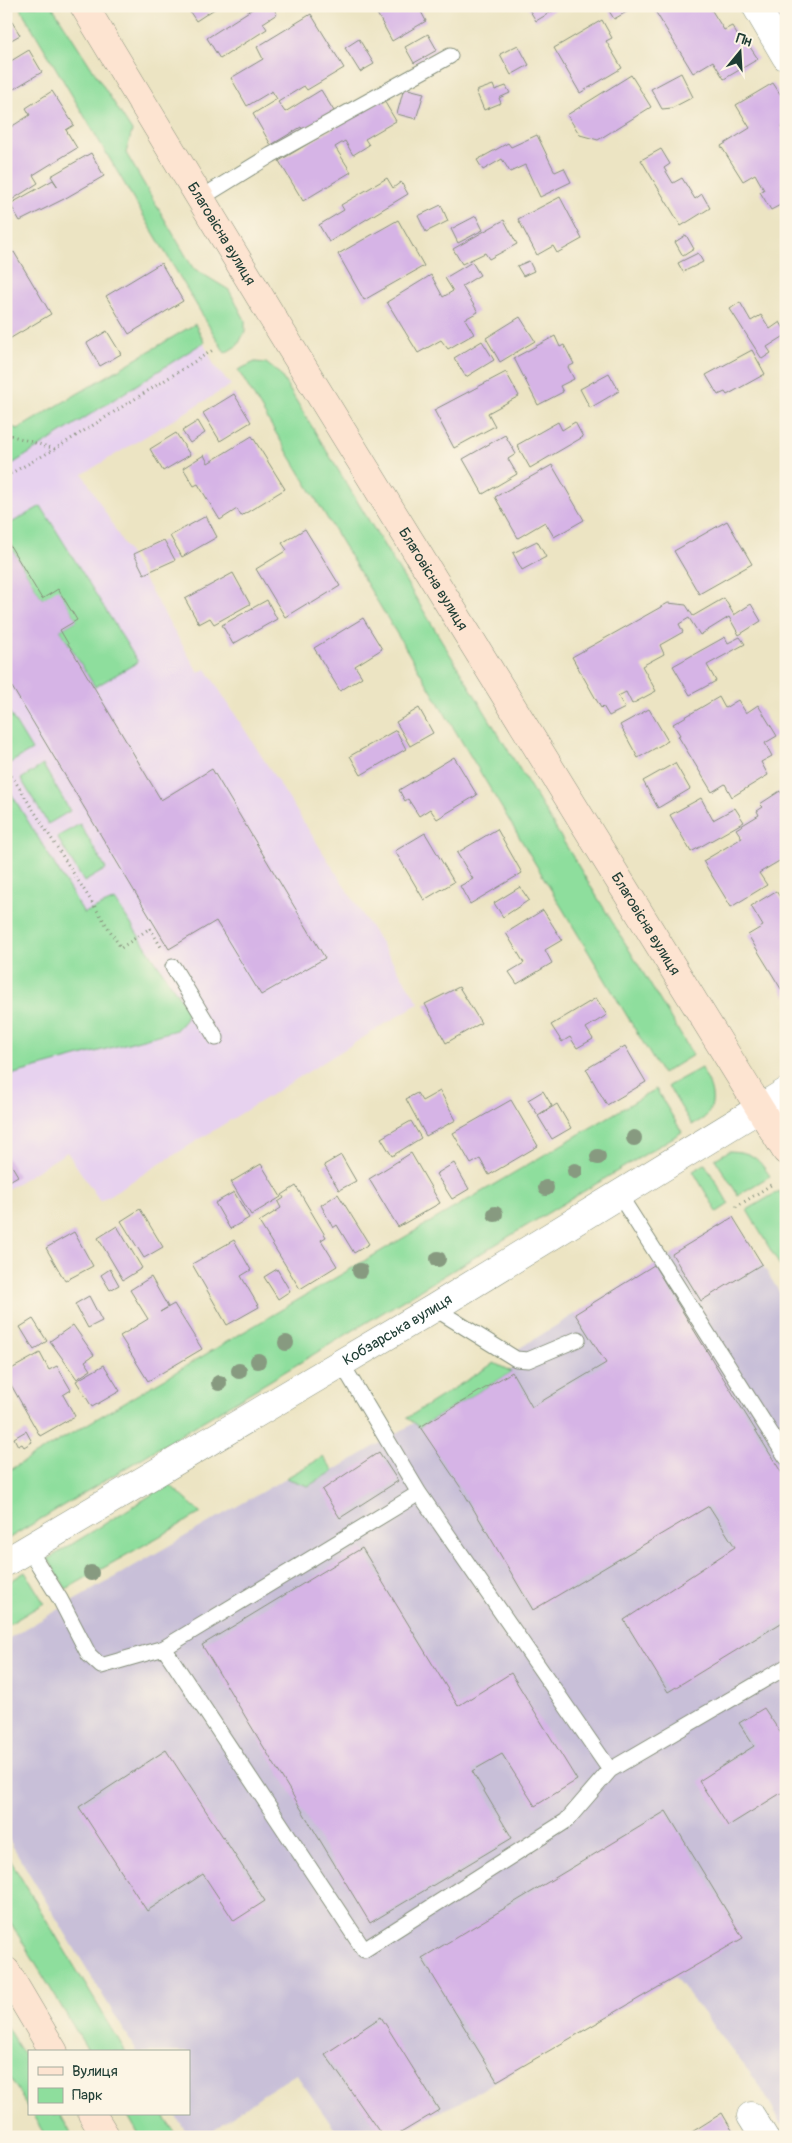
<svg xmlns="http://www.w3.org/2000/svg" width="792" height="2143" font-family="Pangolin,sans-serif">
  <rect width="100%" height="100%" fill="#fcf5e5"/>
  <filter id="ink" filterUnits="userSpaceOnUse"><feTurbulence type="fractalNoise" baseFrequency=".02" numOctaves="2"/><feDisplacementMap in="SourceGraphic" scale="10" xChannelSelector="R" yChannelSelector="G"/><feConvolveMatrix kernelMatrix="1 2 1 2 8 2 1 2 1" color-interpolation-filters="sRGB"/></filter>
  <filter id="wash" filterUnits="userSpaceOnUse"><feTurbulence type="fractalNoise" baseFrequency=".0096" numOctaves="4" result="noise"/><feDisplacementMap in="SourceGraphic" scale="20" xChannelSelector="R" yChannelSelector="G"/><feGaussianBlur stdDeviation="1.12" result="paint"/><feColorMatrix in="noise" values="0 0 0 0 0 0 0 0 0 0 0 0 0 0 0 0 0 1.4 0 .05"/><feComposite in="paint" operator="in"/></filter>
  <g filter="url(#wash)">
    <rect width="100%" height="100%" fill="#ece4c3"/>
    <!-- built -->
    <path fill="#e7d2ef" d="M195 324 215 367 231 385 83 474 198 672 206 669 419 1003 100 1201 67 1152 6 1190V425L18 429Z"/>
    <!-- industrial -->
    <path fill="#c8bfd8" d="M733 1217 786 1303V2122L782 2125 758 2083 674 1976 461 2102 407 2126 389 2137H340L296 2074 262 2095 205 2137H189L175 2114H189V2052H137L6 1835V1640L286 1478 308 1486 478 1385 513 1369 518 1349Z"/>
    <!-- green -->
    <path fill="#8ede9d" stroke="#568e68" d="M19 6H52L132 131 126 153 193 268 229 290 245 320V331L238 345 225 353Z
      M195 324 204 342 6 468V425L18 429Z
      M255 362 266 363 280 374 693 1055 662 1074 238 370Z
      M41 506 138 662 95 687 60 630 77 620 58 590 42 599 6 539V526Z
      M6 707 32 750 10 763 6 757Z
      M43 765 70 811 48 824 21 779Z
      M6 785 84 913 115 900 188 1010 185 1020 176 1030 14 1074 6 1073Z
      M80 824 106 869 84 882 57 837Z
      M701 1068C709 1082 719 1101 706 1116 703 1120 696 1122 692 1125L668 1086Z
      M656 1089 682 1132 6 1540V1472Z
      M729 1151C752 1152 757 1157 770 1176L738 1195 715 1159Z
      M705 1164 729 1204 717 1212 693 1171Z
      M779 1191 786 1202V1276L747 1210Z
      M494 1363 512 1372 420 1427 407 1418Z
      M323 1457 334 1471 308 1486 286 1478Z
      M169 1484 201 1513 66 1589 48 1559Z
      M25 1572 44 1603 6 1626V1584Z
      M6 1853 126 2052H89L6 1915Z
      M6 2026 29 2063V2108L6 2071Z
      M32 2114H60L73 2137H46Z
      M127 2114H163L177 2137H140Z"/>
    <g id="blocks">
      <!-- building -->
      <path fill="#d6b4e6" d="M186 6H219L196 21Z
        M257 6H272L277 14 263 23 267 29 220 59 207 38Z
        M373 6H418L426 21 392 41Z
        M527 6H561L536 21Z
        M606 6H627L630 10 614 19Z
        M652 6H709L724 30 732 26 742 43 746 41 758 59 724 79 713 61 693 73Z
        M768 6H786V19L779 24Z
        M6 12 20 35 6 43Z
        M311 14 344 68 307 90 304 86 278 102 285 112 321 90 334 111 302 130 301 127 271 145 253 114 277 99 272 91 247 106 231 78 263 59 257 47Z
        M602 20 612 38 606 41 622 68 580 93 554 48Z
        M428 34 437 50 414 63 405 47Z
        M359 39 374 64 360 72 345 48Z
        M518 45 529 65 511 75 500 54Z
        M29 50 42 72 12 90 6 82V64Z
        M681 73 693 97 672 108 662 109 651 89Z
        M631 75 651 107 598 140 580 135 567 115Z
        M773 83 786 103V124L781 127 786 136V202L771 210 760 192 764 190 755 174 743 181 721 146 750 128 736 105Z
        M493 85 495 90 506 86 510 93 499 98 501 103 484 110 476 91Z
        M404 88 424 93 416 119 397 114Z
        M52 91 74 125 66 130 77 148 33 175 38 183 7 203 6 163 8 161 6 158V130L30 115 26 108Z
        M383 99 396 121 365 139 369 145 353 155 345 141 335 147 351 172 303 201 279 161Z
        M537 135 555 172 564 168 571 182 540 197 525 165 510 172 502 159 483 170 477 160 508 143 511 147Z
        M661 149 670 164 664 168 673 183 682 178 695 199 702 194 710 208 681 226 641 160Z
        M91 153 104 176 64 199 20 221 10 204 53 180 58 187 51 176Z
        M387 178 393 188 401 182 408 194 329 242 319 225 344 210 341 205Z
        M560 197 582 239 557 253 553 246 537 255 518 219Z
        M441 205 448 221 426 232 418 216Z
        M476 216 483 230 458 243 451 229Z
        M398 220 424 266 364 300 338 254Z
        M504 220 517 244 489 259 485 253 462 264 453 249Z
        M686 235 694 249 683 256 675 242Z
        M14 252 51 314 6 341V257Z
        M698 253 703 262 683 272 678 263Z
        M529 261 534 271 523 276 517 266Z
        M472 262 480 275 462 286 478 312 465 319 474 334 448 349 441 340 418 353 387 302 431 275 443 297 453 291 445 278Z
        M161 263 183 301 129 334 106 296Z
        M740 302 751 321 761 315 770 329 780 322 786 332V335L767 347 771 353 762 359 730 309Z
        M520 317 535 341 500 362 486 338Z
        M107 331 121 354 100 366 87 343Z
        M555 336 560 347 564 345 574 364 568 367 574 379 560 386 563 392 538 405 514 358Z
        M482 341 494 360 466 377 454 358Z
        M752 350 765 374 727 395 725 392 718 395 706 375Z
        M506 372 519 396 488 413 495 426 454 448 434 410Z
        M609 373 619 391 590 408 580 389Z
        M234 394 251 422 220 441 203 413Z
        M198 421 205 433 190 443 182 431Z
        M558 422 562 430 575 422 583 437 530 468 517 445Z
        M176 433 190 455 163 471 150 449Z
        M505 435 516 454 508 459 517 474 483 494 463 459Z
        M252 436 285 489 241 516 237 509 220 520 198 484 194 486 183 468 204 455 208 463Z
        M552 465 584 520 554 537 545 522 518 538 495 497Z
        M206 516 217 537 182 557 170 536Z
        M727 521 752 564 699 594 674 551Z
        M305 529 340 586 309 605 308 603 285 617 256 569 287 550 282 543Z
        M6 539 42 599 58 589 77 620 60 630 161 800 212 769 325 958 261 995 216 921 169 949 6 677Z
        M164 540 175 560 144 574 134 554Z
        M537 541 546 557 522 570 513 553Z
        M233 573 250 604 214 624 210 618 199 624 185 599Z
        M724 598 734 615 751 604 761 621 739 635 729 617 700 635 689 618 679 624 683 632 660 645 664 654 642 666 656 691 632 704 626 692 618 696 625 708 609 716 603 706 601 708 572 657 668 603 686 605 693 616Z
        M267 600 277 619 233 644 222 625Z
        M363 618 382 649 355 666 362 677 340 691 314 648Z
        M725 637 728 643 740 637 745 644 707 665 716 681 690 695 673 666Z
        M719 697 725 708 738 700 746 713 758 705 777 736 765 743 772 756 761 762 768 775 732 797 725 784 712 792 678 736 680 735 673 724Z
        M419 708 433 733 410 746 396 722Z
        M649 709 668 741 638 758 620 725Z
        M396 730 406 749 361 775 350 756Z
        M454 757 477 795 437 819 430 809 419 816 408 799 405 801 399 790Z
        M675 763 690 789 658 808 643 781Z
        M780 791 786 800V857L759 873 767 885 731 907 703 861 742 838 736 829 759 815 757 811 763 807 760 804Z
        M701 798 713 820 735 808 744 822 691 852 670 815Z
        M497 829 522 873 470 904 460 886 473 879 457 853Z
        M425 833 454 882 424 900 395 851Z
        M520 887 529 900 503 917 494 903Z
        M776 891 786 906V997L748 935 763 926 751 906Z
        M543 910 562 940 545 950 552 963 517 984 509 972 524 963 506 933Z
        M459 987 481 1023 446 1043 425 1004Z
        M596 998 607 1015 586 1028 593 1039 577 1048 570 1037 562 1042 551 1025Z
        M625 1046 646 1082 607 1105 586 1069Z
        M440 1091 456 1120 426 1136 406 1099 417 1093 422 1101Z
        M543 1091 552 1106 538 1115 528 1100Z
        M511 1100 538 1146 489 1175 480 1159 471 1164 453 1133Z
        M557 1104 571 1128 552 1139 538 1116Z
        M411 1121 421 1138 392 1156 381 1138Z
        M411 1153 440 1203 398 1227 369 1179Z
        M341 1155 356 1181 339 1190 324 1165Z
        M6 1156 18 1176 6 1183Z
        M454 1163 469 1189 452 1199 436 1174Z
        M261 1164 281 1197 251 1215 231 1182Z
        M296 1186 326 1237 321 1240 337 1266 300 1289 259 1222 281 1208 278 1202 284 1198 282 1195Z
        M234 1192 249 1218 230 1229 215 1203Z
        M338 1194 369 1244 354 1253 337 1225 333 1228 321 1205Z
        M140 1209 163 1247 144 1258 121 1221Z
        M733 1217 762 1264 701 1301 672 1254Z
        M117 1226 142 1268 123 1280 98 1238Z
        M74 1232 93 1266 65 1281 46 1248Z
        M234 1240 251 1270 241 1276 259 1307 227 1325 192 1264Z
        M654 1265 786 1480V1620L668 1692 624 1620 735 1547 709 1506 533 1610 461 1488 420 1427 512 1372 532 1407 606 1363 575 1314Z
        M110 1269 119 1285 110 1290 101 1275Z
        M277 1269 290 1291 278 1299 264 1277Z
        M151 1277 168 1307 160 1312 174 1304 202 1349 148 1381 120 1336 148 1319 130 1290Z
        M89 1296 102 1321 88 1328 75 1304Z
        M33 1319 47 1341 34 1350 20 1327Z
        M73 1325 94 1355 85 1361 91 1370 77 1379 50 1341Z
        M40 1353 49 1370 57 1366 71 1390 63 1395 75 1416 40 1436 6 1376V1372Z
        M104 1365 120 1391 92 1407 76 1381Z
        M26 1431 32 1442 24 1447 22 1444 18 1446 14 1438Z
        M379 1452 398 1481 340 1518 322 1490Z
        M362 1548 458 1706 511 1673 577 1780 535 1806 502 1754 472 1771 512 1838 370 1923 202 1645Z
        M764 1708 786 1741V1790L728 1826 699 1781 754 1746 739 1723Z
        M166 1750 265 1901 234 1921 203 1874 147 1911 79 1807Z
        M666 1811 743 1938 497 2081 422 1958Z
        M381 2017 439 2110 394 2137H383L325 2054Z
        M722 2113 736 2137H684Z"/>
    </g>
  </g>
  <g filter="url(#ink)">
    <use href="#blocks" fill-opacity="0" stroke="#86907c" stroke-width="1"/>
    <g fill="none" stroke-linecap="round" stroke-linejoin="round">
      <defs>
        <path id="lane" d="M201 198 271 155 450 56
          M173 967 216 1038
          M618 1193 786 1457
          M434 1308 516 1359 528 1360 578 1339
          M342 1364 419 1493 610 1770 566 1821 364 1950 164 1648 419 1493
          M28 1548 60 1599 89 1655 101 1666 164 1648
          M610 1770 786 1667"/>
        <g id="street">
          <path d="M756 6 786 57"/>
          <path id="s1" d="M6 1562 434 1308 786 1092"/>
          <path d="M751 2116 764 2137"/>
        </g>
        <g id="secondary">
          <path id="s2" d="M84 6 280 330 786 1151"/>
          <path d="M6 1971 54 2052"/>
          <path d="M92 2114 106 2137"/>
        </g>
      </defs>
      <!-- lane casing -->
      <use href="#lane" stroke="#86907c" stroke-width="17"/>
      <!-- street casing -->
      <use href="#street" stroke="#86907c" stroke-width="29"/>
      <!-- secondary casing -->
      <use href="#secondary" stroke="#86907c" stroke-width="29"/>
      <!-- path -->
      <path stroke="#86907c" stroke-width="3" stroke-dasharray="1 4" stroke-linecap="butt" d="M6 434 55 449
        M6 476 55 449 213 350
        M6 767 121 948 150 928 161 947
        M736 1207 774 1183"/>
      <!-- lane -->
      <use href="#lane" stroke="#fff" stroke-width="15"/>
      <!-- street -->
      <use href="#street" stroke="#fff" stroke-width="28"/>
      <!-- secondary -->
      <use href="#secondary" stroke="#fde4d1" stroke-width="28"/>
    </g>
    <!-- trees -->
    <g fill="#879a80">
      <circle cx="634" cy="1138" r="8"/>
      <circle cx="598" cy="1157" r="8"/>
      <circle cx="575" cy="1171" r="8"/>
      <circle cx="546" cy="1188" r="8"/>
      <circle cx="495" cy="1214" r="8"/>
      <circle cx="438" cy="1259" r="8"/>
      <circle cx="360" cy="1271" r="8"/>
      <circle cx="286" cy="1343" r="8"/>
      <circle cx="258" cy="1361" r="8"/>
      <circle cx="239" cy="1371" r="8"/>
      <circle cx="219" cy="1383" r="8"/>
      <circle cx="91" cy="1573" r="8"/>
    </g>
  </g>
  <g text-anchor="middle" stroke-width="4" stroke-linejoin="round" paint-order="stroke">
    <!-- street labels -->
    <g font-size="15" fill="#1f3d34" stroke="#fcf5e5">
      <text dy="5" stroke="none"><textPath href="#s2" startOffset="266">Благовісна вулиця</textPath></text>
      <text dy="5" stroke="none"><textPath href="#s2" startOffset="671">Благовісна вулиця</textPath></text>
      <text dy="5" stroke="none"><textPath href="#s2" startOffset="1076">Благовісна вулиця</textPath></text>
      <text dy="5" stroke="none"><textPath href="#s1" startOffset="455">Кобзарська вулиця</textPath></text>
    </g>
  </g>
  <!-- margin -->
  <rect width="792" height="2143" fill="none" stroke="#fcf5e5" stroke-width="25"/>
  <!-- legend -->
  <rect x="28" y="2050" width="162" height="65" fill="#fcf5e5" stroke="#a4ab9e"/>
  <rect x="38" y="2067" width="25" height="8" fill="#fde4d1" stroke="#a4ab9e"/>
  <text x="72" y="2076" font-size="15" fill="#1f3d34">Вулиця</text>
  <rect x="38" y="2088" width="25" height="15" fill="#8ede9d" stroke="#a4ab9e"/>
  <text x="72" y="2100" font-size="15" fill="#1f3d34">Парк</text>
  <!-- north arrow -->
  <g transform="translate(740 52) rotate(18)" stroke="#fcf5e5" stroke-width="4" paint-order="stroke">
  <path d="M0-4L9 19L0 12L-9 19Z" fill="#1f3d34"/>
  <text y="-8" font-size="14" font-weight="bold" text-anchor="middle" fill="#1f3d34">Пн</text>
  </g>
</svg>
